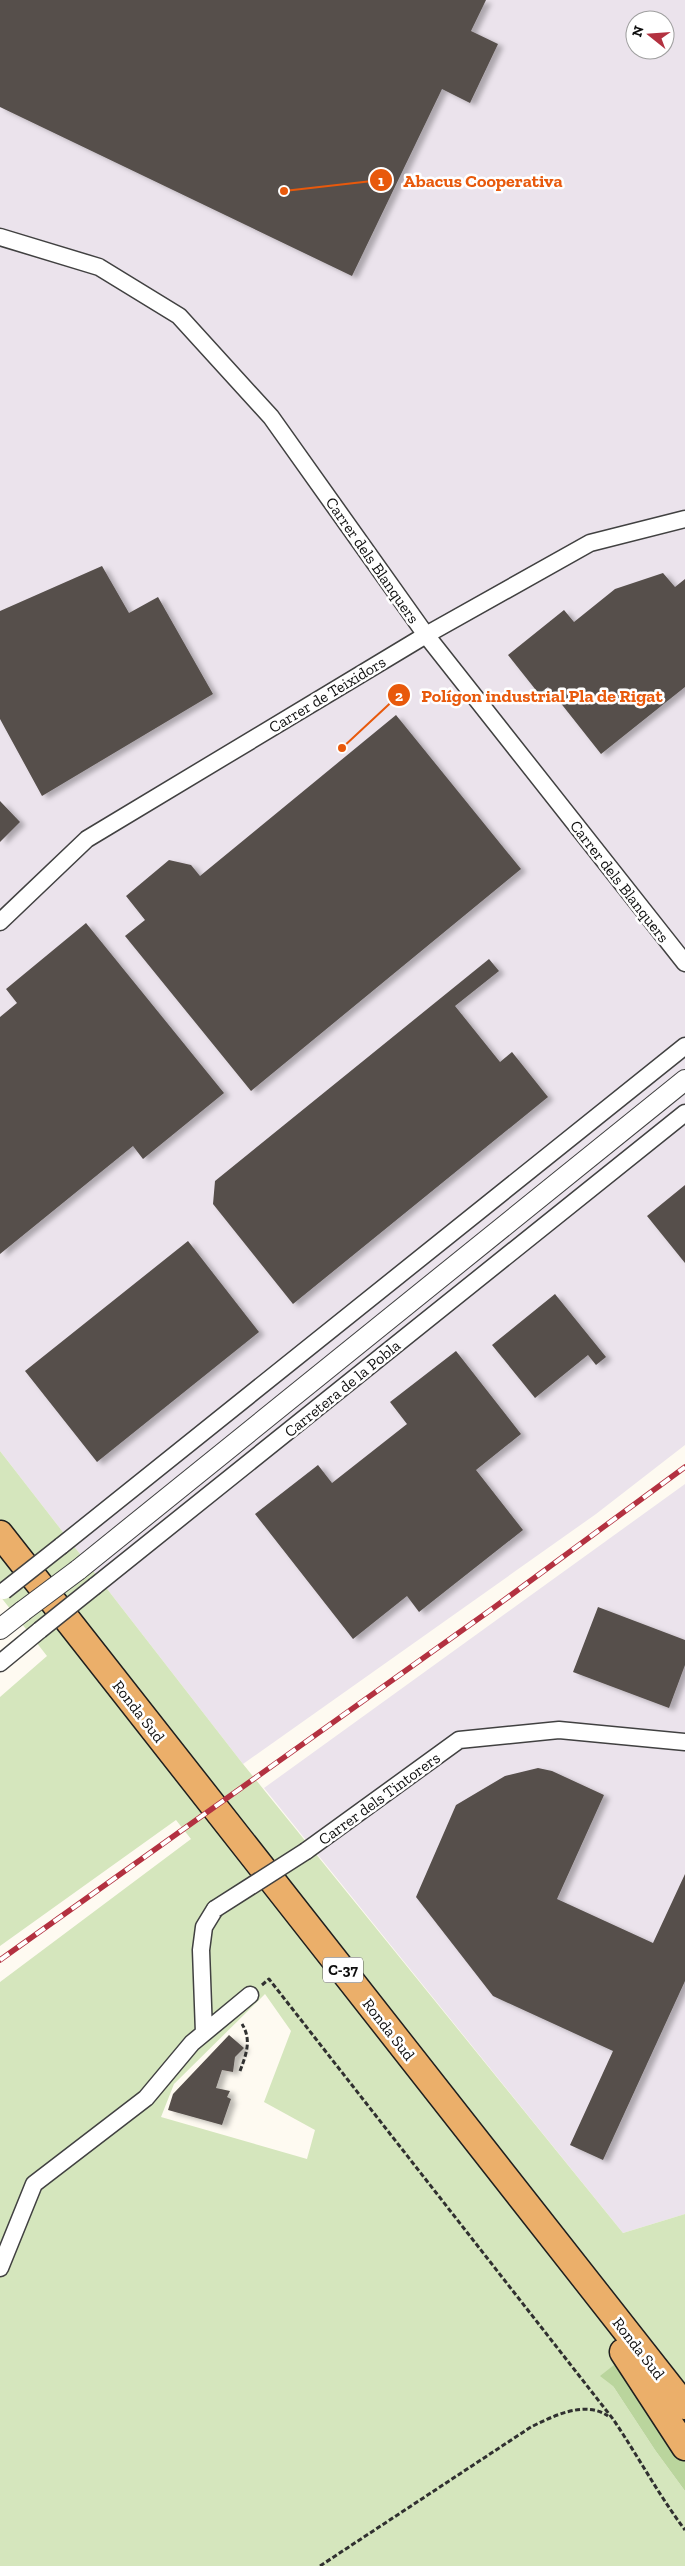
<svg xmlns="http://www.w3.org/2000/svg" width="685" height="2566" font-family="'Zilla Slab',serif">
  <defs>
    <filter id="shadow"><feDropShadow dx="5.5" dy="3" stdDeviation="2.5" flood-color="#0004"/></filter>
  </defs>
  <rect width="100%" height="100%" fill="#fefaf1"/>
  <!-- industrial -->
  <path fill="#ebe3ec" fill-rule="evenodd" d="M0 0H685V1445L596 1514 243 1764 0 1451ZM635 20H665V50H635Z
    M685 1484V2214L623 2233 264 1788Z"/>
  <!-- green -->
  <path fill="#d5e6bd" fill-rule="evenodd" d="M0 1451 243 1764 623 2233 685 2214V2442L613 2386 655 2450 685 2491V2566H0V1982L191 1839 176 1820 0 1946V1697L47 1656 0 1596ZM265 1994 291 2031 264 2102 315 2130 307 2159 161 2117 174 2084Z"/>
  <!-- forest -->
  <path fill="#bad59d" d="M614 2365 623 2369 685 2442V2491L655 2450 613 2386 600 2376Z"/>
  <!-- building -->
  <path fill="#564f4b" filter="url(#shadow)" d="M0 0H486L471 31 498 44 470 103 442 89 352 276 0 107Z
    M102 566 129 613 158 597 213 694 42 796 0 719V611Z
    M663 573 675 587 685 579V687L601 754 548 687 539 694 508 655 564 610 574 622 615 589Z
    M396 715 521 869 251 1091 125 936 145 920 126 896 169 860 191 865 200 876Z
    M0 801 20 822 0 842Z
    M86 923 224 1093 143 1159 133 1146 0 1254V1017L17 1003 6 989Z
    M489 959 499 971 455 1006 500 1062 512 1052 548 1097 293 1304 213 1204 215 1181Z
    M685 1185V1263L647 1216Z
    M188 1241 259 1332 97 1462 25 1371Z
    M555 1294 606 1357 596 1365 588 1355 535 1398 492 1345Z
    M456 1351 521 1434 476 1470 523 1530 419 1612 407 1596 353 1639 255 1514 318 1465 332 1483 407 1424 390 1402Z
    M598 1607 685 1640V1665L669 1708 573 1672Z
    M538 1768 552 1771 604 1795 557 1899 653 1943 685 1874V1981L603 2160 570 2145 613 2051 493 1996 416 1897 456 1805 505 1776Z
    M229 2035 244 2048 235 2057 233 2072 222 2070 216 2088 230 2091 227 2097 231 2099 222 2125 168 2110 173 2094Z"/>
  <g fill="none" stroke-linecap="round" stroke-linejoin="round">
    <defs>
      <path id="minor" d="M0 237 99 267 179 316 271 417 426 635 685 963
        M0 922 87 839 426 635 590 543 685 519
        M61 1546 685 1046
        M95 1586 685 1113
        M0 1663 40 1630
        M306 1851 459 1740 559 1730 685 1742
        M204 2033 201 1950 204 1927 215 1909
        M0 2268 34 2184 146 2098 192 2043 250 1995"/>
      <path id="tertiary" d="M78 1570 685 1080
        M0 1629 23 1611"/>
      <path id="trunk" d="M0 1534 685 2406
        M623 2352 685 2447"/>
    </defs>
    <!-- minor casing -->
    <use href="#minor" stroke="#414141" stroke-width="19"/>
    <!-- tertiary casing -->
    <use href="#tertiary" stroke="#414141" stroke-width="22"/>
    <!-- trunk casing -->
    <use href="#trunk" stroke="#1f1f1f" stroke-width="29"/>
    <!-- path -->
    <path stroke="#303030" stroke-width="3" stroke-dasharray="5 2.5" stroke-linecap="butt" d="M262 1985 269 1979 613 2419C638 2456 658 2494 685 2530
      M240 2071C246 2055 252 2040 242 2024
      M320 2566 531 2427C553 2416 585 2400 608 2416"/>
    <!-- minor -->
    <use href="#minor" stroke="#fff" stroke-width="16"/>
    <!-- tertiary -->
    <use href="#tertiary" stroke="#fff" stroke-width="20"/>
    <!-- trunk -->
    <use href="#trunk" stroke="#ebaf6a" stroke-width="26"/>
    <defs>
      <path id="rail" d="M0 1960 492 1609 685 1467"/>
    </defs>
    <!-- rail casing -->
    <use href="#rail" stroke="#b33140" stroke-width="5.5"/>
    <!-- rail -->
    <use href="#rail" stroke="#fff" stroke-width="4" stroke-dasharray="11" stroke-linecap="butt"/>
    <defs>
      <path id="minor-bridge" d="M4 1591 61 1546
        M40 1630 95 1586
        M215 1909 306 1851"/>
      <path id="tertiary-bridge" d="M23 1611 78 1570"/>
    </defs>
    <!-- minor-bridge casing -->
    <use href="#minor-bridge" stroke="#414141" stroke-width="19" stroke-linecap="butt"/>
    <!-- tertiary-bridge casing -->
    <use href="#tertiary-bridge" stroke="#414141" stroke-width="22" stroke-linecap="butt"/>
    <!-- minor-bridge -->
    <use href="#minor-bridge" stroke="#fff" stroke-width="16"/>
    <!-- tertiary-bridge -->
    <use href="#tertiary-bridge" stroke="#fff" stroke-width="20"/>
  </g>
  <g text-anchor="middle" stroke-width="5" stroke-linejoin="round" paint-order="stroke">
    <!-- shield labels -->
    <rect fill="#fff" stroke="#565656" stroke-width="1" x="323" y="1957.5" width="40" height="25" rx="4"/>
    <g font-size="15" font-weight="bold" fill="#0e0e0e">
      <text x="343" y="1975">C-37</text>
    </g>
    <!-- street labels -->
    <g font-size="16" fill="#0e0e0e" stroke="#fff">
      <text transform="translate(373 560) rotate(55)" y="6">Carrer dels Blanquers</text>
      <text transform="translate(327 694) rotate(-31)" y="6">Carrer de Teixidors</text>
      <text transform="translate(620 881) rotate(52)" y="6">Carrer dels Blanquers</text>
      <text transform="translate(342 1388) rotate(-39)" y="6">Carretera de la Pobla</text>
      <text transform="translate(139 1711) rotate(52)" y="6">Ronda Sud</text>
      <text transform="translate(379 1798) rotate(-36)" y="6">Carrer dels Tintorers</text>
      <text transform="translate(389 2029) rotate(52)" y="6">Ronda Sud</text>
      <text transform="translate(639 2348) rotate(52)" y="6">Ronda Sud</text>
    </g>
  </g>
  <!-- callouts -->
  <path fill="none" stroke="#e8590c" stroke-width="2" d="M284 191L381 180M342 748L399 695"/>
  <g fill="#e8590c" stroke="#fff" stroke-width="2">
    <circle cx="284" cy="191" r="5"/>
    <circle cx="342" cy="748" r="5"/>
    <circle cx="381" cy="180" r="12"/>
    <circle cx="399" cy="695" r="12"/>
  </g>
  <g font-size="15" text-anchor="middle" font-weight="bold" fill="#fff">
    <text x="381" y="186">1</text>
    <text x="399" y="701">2</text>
  </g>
  <g font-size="18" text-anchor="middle" font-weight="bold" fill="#e8590c" stroke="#fff" stroke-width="5" stroke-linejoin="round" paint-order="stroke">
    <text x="483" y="187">Abacus Cooperativa</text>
    <text x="542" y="702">Polígon industrial Pla de Rigat</text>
  </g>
  <!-- north arrow -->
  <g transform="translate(650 35) rotate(287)"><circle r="24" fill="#ffffff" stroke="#9f9f9f"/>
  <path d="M0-4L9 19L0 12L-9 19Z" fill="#b33140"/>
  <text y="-8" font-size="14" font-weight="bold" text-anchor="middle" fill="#0e0e0e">N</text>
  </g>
</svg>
